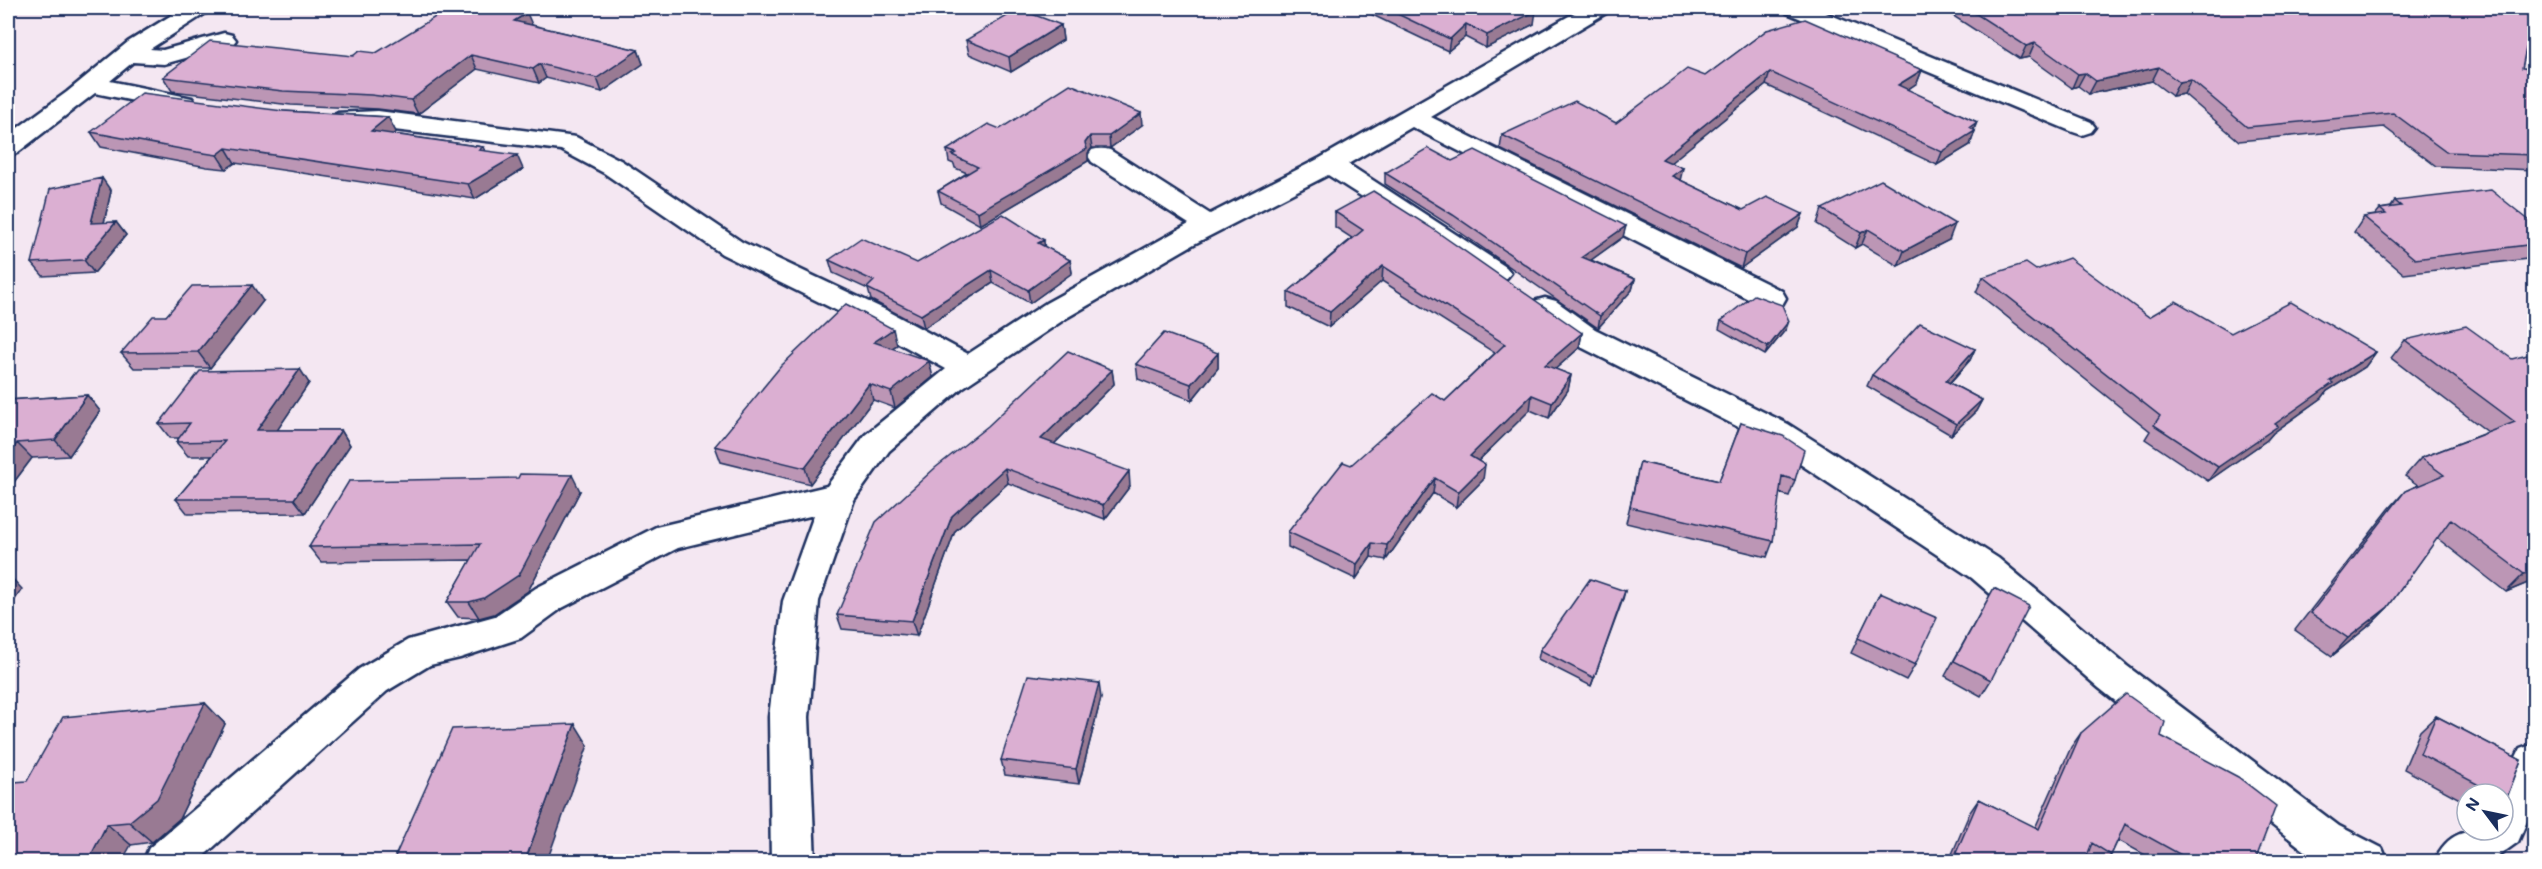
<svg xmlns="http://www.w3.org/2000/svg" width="2542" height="869" font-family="Mali,sans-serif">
  <rect width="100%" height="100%" fill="#f4e7f2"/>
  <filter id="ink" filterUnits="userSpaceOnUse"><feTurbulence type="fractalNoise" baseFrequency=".0167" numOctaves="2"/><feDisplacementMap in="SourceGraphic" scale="12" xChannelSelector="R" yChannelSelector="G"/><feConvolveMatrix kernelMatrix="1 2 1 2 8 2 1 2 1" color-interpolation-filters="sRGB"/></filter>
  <g filter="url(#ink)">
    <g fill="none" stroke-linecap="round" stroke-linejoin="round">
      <defs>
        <path id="minor" d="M183 8H209L206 13 150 49 163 50 224 33 232 35 236 40 232 45 164 64 133 62 110 81 192 98 196 103 192 108 183 111 95 93 17 153 8 155V135L67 92 128 42Z
          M1583 8H1609L1606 13 1431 117 1782 291 1786 298 1782 305 1771 307 1760 305 1412 127 1348 164 1506 267 1511 273 1506 279 1496 282 1486 279 1430 240 1328 175 1194 244 1068 317 962 388 889 451 854 500 819 601 809 717 815 862H771L769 717 783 601 814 515 678 548 562 608 521 638 460 658 430 665 387 691 197 862H143L149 848 359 669 408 640 495 616 536 588 656 527 827 486 865 435 946 369 866 325 722 254 604 173 561 150 336 123 332 118 336 113 378 111 576 137 622 161 742 242 888 311 968 354 1046 303 1189 224 1092 162 1088 156 1092 150 1101 148 1110 150 1210 214 1320 158Z
          M1784 8H1814L2091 122 2095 127 2091 132 2082 135 2073 132 1787 13Z
          M1545 298 1556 301 1595 329 1788 424 1998 558 2127 666 2339 826 2382 848 2388 862H2324L2309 854 2099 688 1972 578 1764 440 1573 343 1534 315 1530 308 1534 301Z
          M2534 744V805L2518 842 2490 862H2434C2449 828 2471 830 2503 830V794H2498L2520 749Z"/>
      </defs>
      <!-- minor casing -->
      <use href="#minor" stroke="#1b2f5e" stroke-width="5"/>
      <!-- minor -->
      <use href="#minor" fill="#fff" fill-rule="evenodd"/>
    </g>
    <!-- wall -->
    <path fill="#bc96b5" stroke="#1b2f5e" stroke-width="1.5" d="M1358 8H1529L1534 24 1486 48 1465 37 1448 51Z
      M1941 8H2534L2522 68 2535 70V170L2436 166 2384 127 2239 141 2184 94 2172 96 2152 81 2089 94 2078 86 2072 88 2029 57 2020 59Z
      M532 25 638 50 643 64 602 92 546 78 539 83 477 69 418 114 378 109 291 105 172 91 163 77 376 53Z
      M1061 25 1063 40 1011 72 969 54 966 40Z
      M1767 30 1922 70 1917 83 1907 90 1977 122 1974 130 1975 131 1970 145 1937 165 1766 85 1671 162 1680 180 1743 210 1803 214 1798 227 1741 268 1500 149 1502 135 1616 123 1705 76Z
      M283 111 388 117 396 132 393 134 483 147 485 151 523 169 475 199 235 163 226 169 207 167 101 147 91 132Z
      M1142 125 1110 148H1092L1088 153V161L980 225 941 203 938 191 967 173 955 168 954 164 949 162 947 150 1000 129Z
      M1452 161 1623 237 1591 260 1635 279 1632 290 1598 328 1451 226 1385 184V173Z
      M111 191 104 223 116 222 126 235 94 273 43 276 32 263Z
      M2395 201 2535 225V258L2404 274 2354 232 2364 217 2375 215 2380 209 2391 207Z
      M1822 209 1949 240 1898 266 1862 244 1855 248 1817 224Z
      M1335 212 1582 333 1579 348 1555 369 1571 375 1568 390 1549 418 1530 410 1478 461 1483 480 1456 507 1433 493 1386 560 1371 557 1356 579 1288 547V532L1351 465 1445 401 1495 353 1382 281 1329 327 1288 307V292L1352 238 1335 227Z
      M1045 247 1070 260 1072 273 1030 303 993 283 924 328 871 300 868 289 833 273 829 260 917 263Z
      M2036 270 2149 317 2231 333 2376 352 2365 367 2327 391 2322 398 2273 433 2267 440 2208 481 2145 439 2150 431 1976 292 1983 277Z
      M263 301 210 368H134L121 353 166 316Z
      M1721 321 1786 329 1765 355 1719 329Z
      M2405 340 2512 359 2535 580 2506 592 2437 538 2388 607 2371 624 2332 656 2295 630 2389 509 2405 491 2418 485 2405 476 2421 458 2488 432 2391 358Z
      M897 345 892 348 933 377 895 408 873 400 810 484 721 462 715 446Z
      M1975 349 1970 360 1950 383 1982 400 1976 411 1951 435 1867 386 1872 375Z
      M1218 353V368L1192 400 1138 379 1136 364Z
      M1112 370 1114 384 1054 444 1130 486 1105 519 1008 483 955 531 917 636 842 629 837 615Z
      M309 383 277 430H341L350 445 305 513 188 514 176 499 212 456H188L176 442 179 438H170L159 424Z
      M87 395 100 411 69 456 32 458 8 490V400Z
      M1741 423 1795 480 1789 496 1779 493 1773 541 1767 557 1626 523 1640 462 1719 481Z
      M580 491 528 591 494 614 479 618 458 617 447 602 471 560 321 562 309 547Z
      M1994 588 1991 680 1981 696 1945 676Z
      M1625 591 1591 686 1538 659 1540 650Z
      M1880 593 1915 665 1906 680 1851 653Z
      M1101 698 1079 784 1005 775 1001 760Z
      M205 703 225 724 179 819 152 842 131 845 27 781Z
      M2436 716 2521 760 2506 800 2503 802V794H2467V803L2404 769 2420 731Z
      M2081 733 2161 736 2255 861H2156L2118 840 2111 855 2106 861H2088L2086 860 2085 861H1949L1970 812 1979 799 2035 828 2071 747Z"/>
    <!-- shaded-wall -->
    <path fill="#997a93" stroke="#1b2f5e" stroke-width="1.5" d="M1536 11 1534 24 1486 48 1487 35Z
      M527 13 533 27 514 21Z
      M1466 24 1465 37 1448 51 1450 39Z
      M1061 25 1063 40 1011 72 1009 57Z
      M2035 43 2029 57 2020 59 2026 46Z
      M638 50 643 64 602 92 597 78Z
      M471 55 477 69 418 114 411 100Z
      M540 64 546 78 539 83 533 69Z
      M2159 67 2152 81 2089 94 2096 81Z
      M1922 70 1917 83 1893 99 1898 85Z
      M1770 72 1766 85 1659 172 1662 159Z
      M2085 73 2078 86 2072 88 2078 74Z
      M2191 80 2184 94 2172 96 2179 82Z
      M1141 113 1142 125 1110 148 1109 136Z
      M388 117 396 132 378 145 371 131Z
      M1977 122 1972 133 1975 131 1970 145 1937 165 1942 152 1970 127Z
      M1090 136 1092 148 1088 153V161L980 225 978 212 1085 143Z
      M226 148 235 163 226 169 217 155Z
      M517 155 523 169 475 199 468 184Z
      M1683 168 1680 181 1672 176Z
      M102 178 111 191 101 236 91 223Z
      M1803 214 1798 227 1741 268 1745 254Z
      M116 222 126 235 94 273 84 260Z
      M1955 224 1949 240 1898 266 1904 251Z
      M1626 226 1623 237 1580 268 1582 257Z
      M1868 229 1862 244 1855 248 1861 233Z
      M1044 240 1045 253 1038 243Z
      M1070 260 1072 273 1030 303 1028 290Z
      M1383 266 1382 281 1329 327 1330 312Z
      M991 270 993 283 924 328 921 315Z
      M1635 279 1632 290 1598 328 1600 316Z
      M252 285 263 301 210 368 198 352Z
      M1789 321 1786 329 1765 355 1768 347Z
      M893 329 897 345 878 357 874 342Z
      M1582 333 1579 348 1543 380 1545 365Z
      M1975 349 1970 360 1941 392 1946 381Z
      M2376 352 2365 367 2327 391 2322 398 2273 433 2267 440 2208 481 2218 467 2330 381Z
      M1218 353V368L1192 400 1191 384Z
      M929 361 933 377 895 408 891 392Z
      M300 369 309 383 268 444 257 430Z
      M1112 370 1114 384 1044 454 1041 439Z
      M1571 375 1568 390 1549 418 1552 403Z
      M869 384 873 400 810 484 805 468Z
      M87 395 100 411 69 456 55 440Z
      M1532 395 1530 410 1468 471 1470 456Z
      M1982 400 1976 411 1951 435 1956 424Z
      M341 430 350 445 305 513 294 499Z
      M17 443 32 458 8 490V455Z
      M1485 465 1483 480 1456 507 1458 492Z
      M1005 468 1008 483 955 531 917 636 912 621 952 516Z
      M1129 471 1130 486 1105 519 1103 505Z
      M572 475 580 491 528 591 494 614 479 618 469 602Z
      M1435 478 1433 493 1386 560 1387 545Z
      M1372 543 1371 557 1356 579 1357 564Z
      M2535 570V580L2506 592 2524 574Z
      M8 574 22 589 8 610Z
      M1625 591 1623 599 1591 686 1594 678Z
      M2388 607 2371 624 2332 656 2348 638Z
      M1099 683 1101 698 1079 784 1076 769Z
      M205 703 225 724 179 819 152 842 129 822Z
      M575 724 588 745 547 861H525Z
      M107 824 131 845 122 861H88Z"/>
    <!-- building -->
    <path fill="#dbafd2" stroke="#1b2f5e" stroke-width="1.5" d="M450 8H501L527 13 514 21 638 50 597 78 540 64 533 69 471 55 411 100 371 95 283 91 163 77 210 41 353 56 359 51 376 53Z
      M1385 8H1529L1536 11 1487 35 1466 24 1450 39Z
      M1967 8H2534L2522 68 2535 70V155L2446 152 2393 113 2247 127 2191 80 2179 82 2159 67 2096 81 2085 73 2078 74 2035 43 2026 46Z
      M1019 9 1061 25 1009 57 966 40Z
      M1805 19 1922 70 1898 85 1977 122 1970 127 1975 131 1942 152 1770 72 1662 159 1683 168 1672 176 1743 210 1767 197 1803 214 1745 254 1502 135 1575 101 1616 123 1687 69 1705 76 1767 30Z
      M1070 84 1141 113 1109 136H1090L1085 143 1087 149 978 212 938 191 978 167 952 155 956 153 947 150 988 124 1000 129Z
      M142 93 283 111 388 117 371 131 483 147 479 150 517 155 468 184 226 148 217 155 197 152 91 132Z
      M1428 148 1452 161 1475 150 1626 226 1582 257 1635 279 1600 316 1453 215 1385 173Z
      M102 178 91 223 116 222 84 260 32 263 50 189Z
      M1881 180 1955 224 1904 251 1868 229 1861 233 1822 209Z
      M2491 190 2535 225V244L2415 259 2364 217 2386 214 2380 209 2401 206 2395 201Z
      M1373 191 1430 227 1582 333 1545 365 1571 375 1552 403 1532 395 1470 456 1485 465 1458 492 1435 478 1387 545 1372 543 1357 564 1288 532 1343 462 1351 465 1432 393 1445 401 1505 344 1383 266 1330 312 1288 292 1363 230 1335 212Z
      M1003 214 1044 240 1038 243 1070 260 1028 290 991 270 921 315 867 288 874 281 829 260 861 238 917 263Z
      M2069 258 2149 317 2176 301 2231 333 2291 302 2376 352 2330 381 2333 383 2275 424 2278 426 2218 467 2154 425 2160 416 1983 277 2026 263 2036 270Z
      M252 285 198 352 121 353 153 316H166L192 286Z
      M1754 295 1782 305 1789 321 1768 347 1721 321Z
      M846 304 893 329 874 342 929 361 891 392 869 384 805 468 715 446 781 366Z
      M1920 323 1975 349 1946 381 1982 400 1956 424 1872 375Z
      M2466 326 2512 359 2535 353V570L2524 574 2451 519 2388 607 2348 638 2311 613 2405 491 2444 475 2421 458 2515 422 2405 340Z
      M1164 333 1218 353 1191 384 1136 364Z
      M1068 351 1112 370 1041 439 1129 471 1103 505 1005 468 952 516 912 621 837 615 876 522 935 468 988 426Z
      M300 369 257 430H341L294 499H176L225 441 176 442 190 423 159 424 200 371Z
      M87 395 55 440 17 443 8 455V400Z
      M1741 423 1783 436 1804 450 1795 480 1782 476 1773 541 1630 507 1640 462 1719 481Z
      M520 474 572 475 519 575 484 598 469 602H447L480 544 309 547 349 481 518 478Z
      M1590 579 1625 591 1594 678 1540 650Z
      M1994 588 2029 606 1991 680 1954 661Z
      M1880 593 1937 618 1915 665 1858 638Z
      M1028 675 1099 683 1076 769 1001 760Z
      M2126 694 2165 722 2161 736 2238 777 2276 806 2255 861H2192L2125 824 2111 855 2092 843 2085 861H1972L1956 853 1979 799 2039 829 2081 733Z
      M205 703 157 799 129 822 107 824 88 861H8V793L14 782 27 781 63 717Z
      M2436 716 2521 760 2506 800 2503 798V794H2496L2420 754Z
      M575 724 525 861H393L452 729Z"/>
  </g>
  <!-- margin -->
  <rect width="2542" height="869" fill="none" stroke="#fff" stroke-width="30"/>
  <rect x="15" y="15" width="2512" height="839" fill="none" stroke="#1b2f5e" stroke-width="2" filter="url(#ink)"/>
  <!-- north arrow -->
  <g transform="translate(2485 812) rotate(302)"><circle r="28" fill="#ffffff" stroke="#a4acbf" stroke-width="1.5"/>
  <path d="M0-4.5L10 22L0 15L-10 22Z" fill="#1b2f5e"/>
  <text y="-9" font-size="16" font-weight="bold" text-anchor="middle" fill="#1b2f5e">N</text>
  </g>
</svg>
